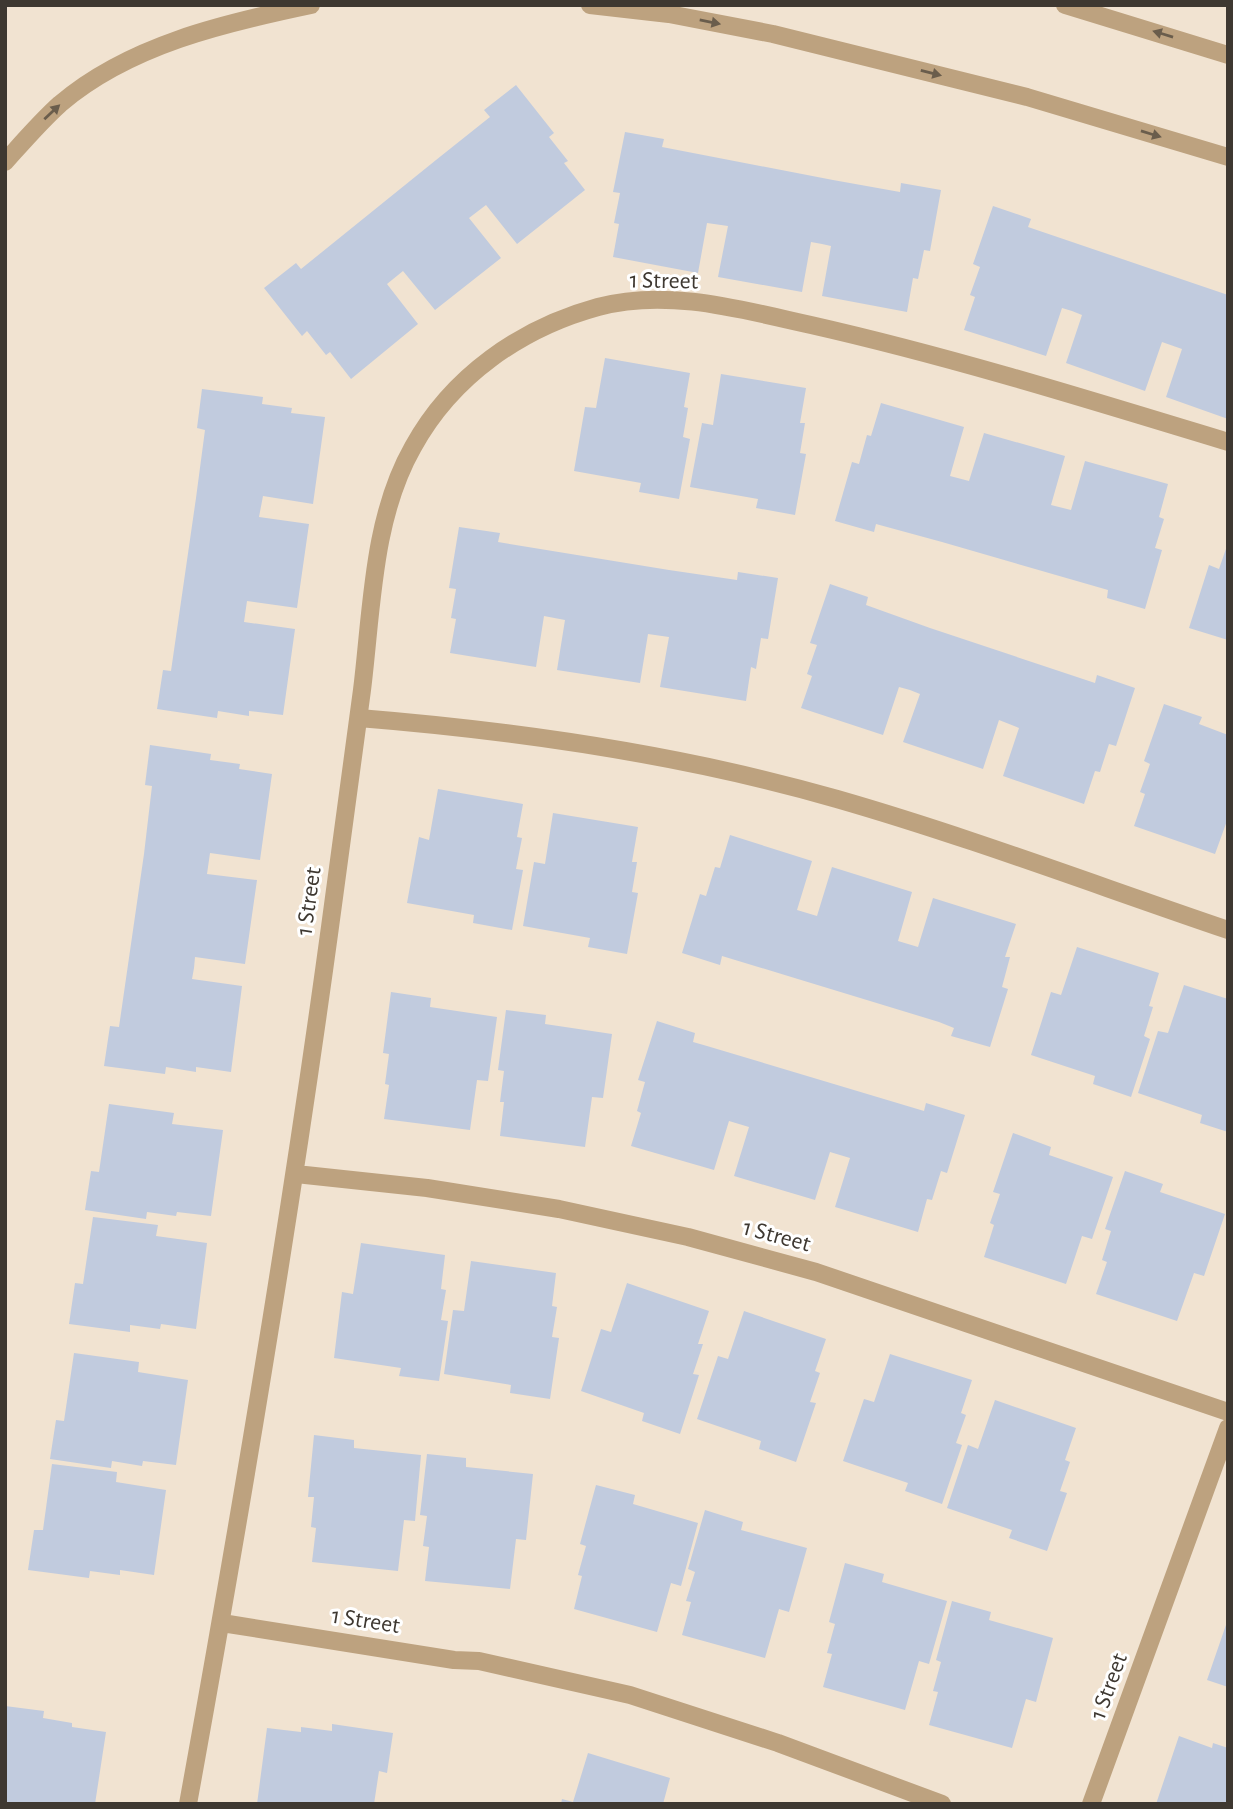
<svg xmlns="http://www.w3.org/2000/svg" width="1233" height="1809" font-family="'Alegreya Sans',sans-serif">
  <rect width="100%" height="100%" fill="#f1e3d1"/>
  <!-- building -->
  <path fill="#c1cbde" d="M516 85 554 133 549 137 568 161 564 163 585 190 517 244 486 205 469 218 501 258 435 310 403 271 387 284 418 324 351 379 330 352 326 355 307 331 302 336 264 288 296 263 301 269 436 160 490 117 484 110Z
    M625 132 664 139 662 147 833 180 900 192 901 183 941 190 930 251 924 250 918 279 913 278 907 312 822 296 831 246 822 244 811 242 802 292 718 277 728 226 707 223 698 273 613 257 619 224 614 223 620 193 613 192Z
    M993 206 1031 219 1028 227 1228 295V419L1166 397 1182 349 1162 342 1145 391 1066 363 1082 315 1072 311 1062 308 1046 356 964 330 975 297 970 295 980 267 973 264Z
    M605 358 690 373 684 407 688 408 683 437 690 439 679 499 639 492 641 483 574 471 585 407 596 408Z
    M721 374 806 388 800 423H805L800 453 806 454 795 515 756 508 758 499 690 487 702 423 713 425Z
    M202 389 263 397 262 404 292 408 291 413 325 417 313 504 263 496 259 517 309 524 297 608 247 601 244 622 295 629 283 715 249 711V716L218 711 217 718 157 709 163 670 171 671 196 498 205 430 197 428Z
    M881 403 964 427 950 476 969 481 984 433 1065 456 1051 505 1071 510 1085 461 1168 484 1159 517 1164 519 1155 548 1162 550 1145 609 1107 598 1108 590 942 542 876 524 874 532 835 521 852 462 859 464 867 435 871 436Z
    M459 527 500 533 498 542 669 570 737 580 738 572 778 578 768 639 761 638 756 669 751 667 746 701 660 687 669 637 648 634 640 683 557 670 565 620 544 616 536 667 450 653 456 619 451 618 456 589 449 588Z
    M1228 543V640L1189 628 1209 565 1219 569Z
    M830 584 868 597 866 605 930 628 1095 683 1097 675 1135 688 1116 746 1109 744 1100 772 1095 771 1084 804 1003 776 1019 728 999 720 983 769 903 742 920 694 910 690 899 687 883 735 801 708 812 676 807 674 817 645 810 643Z
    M1164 704 1202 717 1199 724 1228 735V818L1215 854 1134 826 1145 794 1140 792 1150 764 1144 761Z
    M150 745 211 754 210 760 240 764 239 769 272 774 260 860 210 853 207 874 257 880 245 964 195 957 194 968 192 979 242 986 231 1072 196 1067V1072L166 1067 165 1074 104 1066 110 1026 119 1027 144 854 152 786 145 785Z
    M438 789 523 804 517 837 522 838 516 869 523 870 512 930 473 923 474 915 407 903 419 837 429 840Z
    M553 813 638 827 632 862H637L632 892 638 893 627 954 588 947 590 938 523 926 534 862 545 864Z
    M730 835 812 861 797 910 817 916 832 867 912 892 898 941 918 947 933 898 1016 924 1005 957H1010L1002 987 1008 989 990 1047 951 1036 954 1028 939 1022 788 976 722 956 720 965 682 953 700 894 706 896 715 867 720 868Z
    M1077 947 1159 973 1149 1006 1153 1007 1144 1036 1150 1039 1131 1097 1093 1084 1095 1076 1031 1055 1051 992 1061 995Z
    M1184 985 1228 999V1132L1200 1123 1202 1115 1138 1093 1158 1031 1168 1033Z
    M391 992 431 998 430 1007 497 1017 488 1081 477 1080 470 1130 384 1119 389 1085 385 1084 389 1054 383 1053Z
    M506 1010 546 1015 545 1024 612 1034 603 1098 592 1097 585 1147 500 1136 504 1102H500L504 1071 498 1070Z
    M657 1021 695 1033 693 1042 707 1046 924 1111 926 1103 965 1115 947 1173 941 1171 932 1200 927 1199 918 1232 835 1207 850 1158 830 1152 815 1200 734 1176 749 1127 729 1121 714 1170 631 1146 641 1113 637 1111 645 1082 638 1080Z
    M109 1104 174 1113 172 1124 223 1130 211 1216 177 1212 176 1216 147 1212 146 1219 85 1210 91 1171 99 1172Z
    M1013 1133 1051 1147 1049 1155 1113 1177 1092 1239 1082 1236 1066 1284 984 1257 994 1225 990 1223 1000 1194 993 1192Z
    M1125 1171 1163 1184 1160 1192 1225 1214 1204 1276 1194 1273 1177 1321 1096 1294 1107 1262 1102 1260 1111 1231 1105 1229Z
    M93 1217 158 1225 156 1236 207 1243 196 1329 161 1324 160 1329 130 1325V1332L69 1324 75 1283 83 1284Z
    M361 1243 445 1255 441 1289 446 1290 441 1320 448 1321 439 1381 399 1376 401 1368 334 1358 342 1292 353 1294Z
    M471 1261 556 1273 552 1306 557 1307 552 1337 559 1338 550 1399 510 1393 511 1385 444 1374 453 1310 464 1311Z
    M627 1283 709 1311 698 1344H703L693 1374 699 1375 680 1434 642 1421 644 1413 581 1391 601 1329 611 1332Z
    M744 1311 826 1339 815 1371 820 1373 810 1402 816 1403 796 1462 759 1449 761 1441 697 1419 718 1356 728 1359Z
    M74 1353 139 1362 138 1372 188 1380 176 1465 143 1461 142 1466 112 1461 111 1468 50 1459 56 1420 64 1421Z
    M890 1354 972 1380 961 1413 966 1415 956 1443 962 1445 942 1504 905 1491 908 1483 843 1461 864 1399 874 1402Z
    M995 1400 1076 1428 1065 1460 1070 1462 1060 1491 1067 1493 1047 1551 1009 1538 1012 1530 947 1508 968 1445 978 1449Z
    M314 1435 354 1440V1448L421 1455 415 1521 404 1520 398 1571 312 1562 316 1528 311 1527 314 1497H308Z
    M427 1454 466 1458V1467L533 1474 526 1540 516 1539 510 1589 425 1581 429 1547 423 1546 427 1516 420 1515Z
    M52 1464 117 1472 116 1482 166 1490 154 1575 120 1570V1575L90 1571 89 1578 28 1570 34 1530H43Z
    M596 1485 635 1495 633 1504 698 1523 681 1586 671 1583 657 1632 574 1609 582 1576 578 1575 586 1546 580 1544Z
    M705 1510 743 1522 741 1530 807 1548 789 1612 779 1609 765 1658 682 1635 691 1602 686 1601 695 1572 688 1569Z
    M845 1563 884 1574 882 1582 947 1601 929 1664 919 1661 905 1710 823 1687 832 1654 827 1653 835 1624 829 1622Z
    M952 1601 991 1612 989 1620 1053 1638 1036 1702 1026 1699 1012 1748 929 1725 938 1692 933 1691 941 1662 936 1660Z
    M1227 1622H1228V1687L1207 1680Z
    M5 1706 44 1711 43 1718 72 1723V1727L106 1732 95 1804H5Z
    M332 1724 393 1733 387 1773 379 1771 374 1804H257L267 1728 301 1732V1727L332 1731Z
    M1179 1736 1212 1748 1213 1743 1228 1748V1804H1156Z
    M588 1753 670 1778 663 1804H561L562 1799 573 1802Z"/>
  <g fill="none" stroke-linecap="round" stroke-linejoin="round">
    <!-- minor -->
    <path stroke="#bda27f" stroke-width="18" d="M590 5 669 14 773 34 1027 97 1228 157
      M1065 5 1228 55
      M5 162C23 142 40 122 60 104 129 45 225 23 311 5
      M359 718C520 731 681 754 837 799 969 837 1098 886 1228 930
      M296 1174 427 1188 559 1209 688 1237 816 1272 1228 1412
      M222 1623 454 1660 479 1661 630 1695 778 1743 942 1804
      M188 1804C241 1512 290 1221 330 927 340 848 352 769 362 690 372 610 372 519 413 447 452 376 521 328 598 307 668 288 743 310 811 325 952 357 1090 400 1228 442
      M1091 1804 1228 1428"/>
  </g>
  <!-- one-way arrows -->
  <defs><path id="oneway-solid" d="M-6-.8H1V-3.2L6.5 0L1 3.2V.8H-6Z" transform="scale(1.75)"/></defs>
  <g fill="#6a5d4c">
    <use href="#oneway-solid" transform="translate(710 22) rotate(11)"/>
    <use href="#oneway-solid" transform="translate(1163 34) rotate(-163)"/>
    <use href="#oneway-solid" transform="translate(931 73) rotate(14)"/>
    <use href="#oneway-solid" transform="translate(52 112) rotate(-43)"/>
    <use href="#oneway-solid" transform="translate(1151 134) rotate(17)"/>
  </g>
  <g text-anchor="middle" stroke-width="6" stroke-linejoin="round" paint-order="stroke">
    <!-- street labels -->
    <g font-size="24" fill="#3e3831" stroke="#fff">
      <text transform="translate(664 280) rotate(1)" y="8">1 Street</text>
      <text transform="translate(308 901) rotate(-82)" y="8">1 Street</text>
      <text transform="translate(777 1235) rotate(15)" y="8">1 Street</text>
      <text transform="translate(366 1620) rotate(9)" y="8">1 Street</text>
      <text transform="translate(1108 1686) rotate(-70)" y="8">1 Street</text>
    </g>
  </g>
  <!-- border -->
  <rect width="1233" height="1809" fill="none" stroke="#3e3831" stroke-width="14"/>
</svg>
